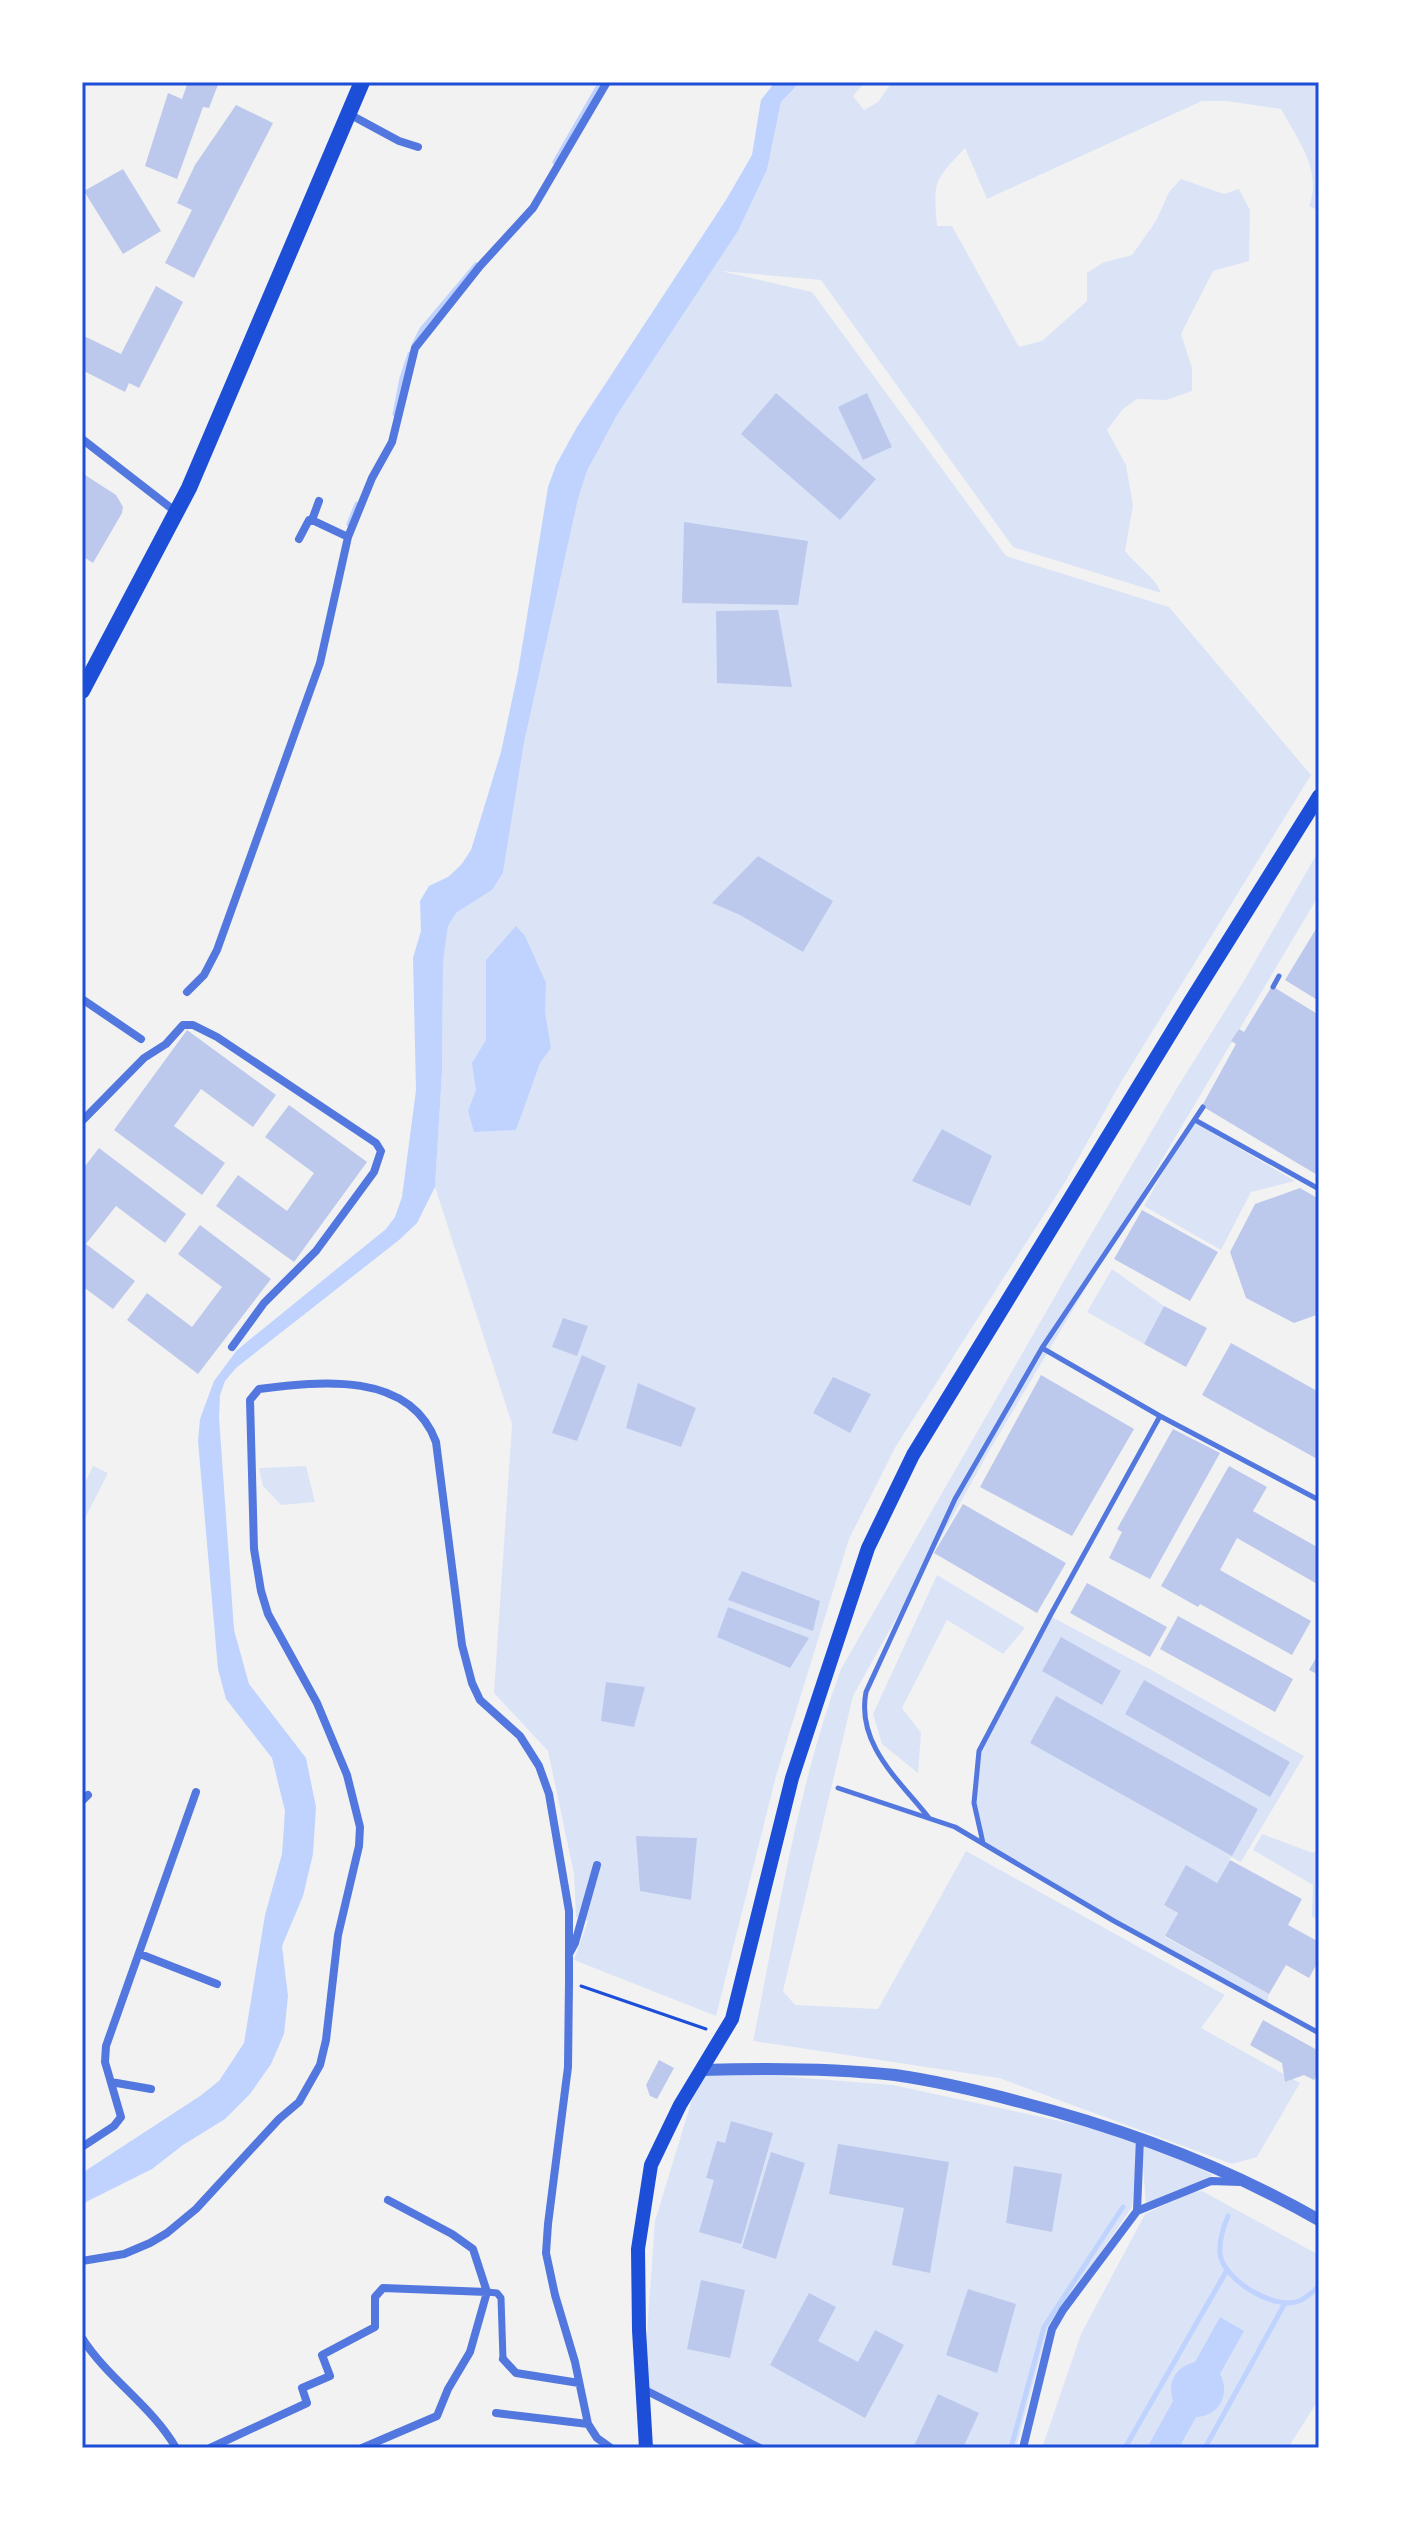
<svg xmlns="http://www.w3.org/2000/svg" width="1401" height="2530" font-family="'Space Grotesk',sans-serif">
  <rect width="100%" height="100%" fill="#f2f2f2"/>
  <!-- green -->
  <path fill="#dbe4f7" d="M800 82H865L853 96 864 110 878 102 892 82H1319V211L1309 206C1323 172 1297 138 1281 109L1227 101H1202L987 199 965 148C934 181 933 180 937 226H952L1019 347 1042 341 1087 301V273L1102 263 1132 255 1156 221 1169 192 1181 179 1224 194 1239 189 1250 210 1249 261 1213 271 1181 334 1192 368V391L1166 400 1137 399 1123 409 1107 430 1126 465 1133 505 1125 551C1136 565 1156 578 1161 593L1013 547 821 280 721 271 812 292 1006 556 1169 607 1311 775 1121 1082 1065 1182 896 1446 849 1539 776 1776 716 2016 574 1960 588 1921 576 1917 574 1874 548 1751 494 1693 512 1424 435 1187 442 1072 443 962 448 926 456 913 492 890 503 873 524 743 578 499 587 471 617 415 738 231 767 170 781 102Z
    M1319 850V895L988 1453 853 1696 783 1991 795 2005 878 2009 966 1851 1225 1995 1201 2028 1300 2083 1257 2157 1232 2164 999 2078 753 2041C778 1917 797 1788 841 1669L1069 1272 1177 1088 1245 979Z
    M1192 1121 1295 1181 1251 1192 1221 1250 1144 1206Z
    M1112 1269 1164 1306 1144 1344 1087 1312Z
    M93 1466 108 1473 82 1524V1489Z
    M306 1466 315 1502 281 1505 263 1486 259 1468Z
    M937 1575 1025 1628 1003 1654 947 1620 902 1708 921 1733 918 1773 882 1744 873 1714Z
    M1050 1616 1157 1673 1304 1756 1241 1862 1231 1857 1217 1883 1186 1866 1164 1905 1178 1913 1165 1937 1269 1994 1267 2005 984 1844 974 1803 979 1751Z
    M1262 1834 1313 1853 1319 1849V1920L1312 1916 1313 1885 1253 1850Z
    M701 2070 893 2085 1138 2138 1132 2207 1048 2329 1016 2448H765L643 2389 655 2221Z
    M1141 2141 1213 2175 1146 2205Z
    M1202 2191 1319 2255V2399L1288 2448H1042L1081 2334 1145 2214 1192 2192Z"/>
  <!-- water -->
  <path fill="#bfd3fe" d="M775 82H800L781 102 767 170 738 231 617 415 587 471 578 499 524 743 503 873 492 890 456 913 448 926 443 962 442 1072 435 1187 417 1223 399 1240 236 1368 225 1381 220 1395 219 1417 234 1630 249 1684 306 1758 316 1807 313 1854 303 1896 282 1946 288 1996 284 2034 271 2064 250 2094 225 2119 183 2145 152 2169 82 2204V2173L200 2096 219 2081 244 2043 265 1915 282 1854 285 1811 272 1758 226 1699 218 1669 198 1441 200 1419 214 1381 237 1350 386 1229 395 1217 402 1197 416 1090 413 958 421 931 420 901 429 886 448 877 461 865 471 850 501 752 518 672 548 487 556 465 577 427 726 200 752 155 761 100Z
    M516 926 525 936 546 983 545 1012 551 1048 540 1063 516 1130 474 1132 468 1111 476 1090 472 1063 486 1040V960Z
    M1220 2317 1244 2331 1220 2374C1231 2394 1219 2416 1196 2417L1179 2448H1147L1173 2401C1167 2382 1175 2367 1195 2362Z"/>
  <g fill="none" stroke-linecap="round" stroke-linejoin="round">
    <!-- stream -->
    <path stroke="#bfd3fe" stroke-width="5" d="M555 162 601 82
      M414 345 422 329 476 265
      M395 414 402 378 410 354
      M349 524 357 504
      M1228 2216C1223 2228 1219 2240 1220 2253 1222 2279 1274 2311 1299 2301 1306 2298 1314 2291 1319 2286
      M1011 2448 1044 2327 1123 2207
      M1125 2448 1227 2270
      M1205 2448 1285 2303"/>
  </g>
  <!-- building -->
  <path fill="#bdc9ec" d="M188 82H219L209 108 203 107 177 179 145 166 168 93 182 99Z
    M236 105 273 123 194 278 165 263 192 210 177 203 195 165Z
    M123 169 161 231 123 254 84 191Z
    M156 286 183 302 139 388 129 383 125 392 82 370V335L121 354Z
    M776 393 876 479 840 520 741 434Z
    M867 393 892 447 863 460 838 407Z
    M82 473 116 495 123 507 122 513 93 563 82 556Z
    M684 522 808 541 798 605 682 603Z
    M778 610 792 687 717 683 716 611Z
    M758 856 833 901 803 952 740 915 712 903Z
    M1319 924V1001L1285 980Z
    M1272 986 1319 1015V1176L1202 1106 1236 1044 1231 1041 1239 1029 1244 1032Z
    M187 1030 276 1095 253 1127 201 1089 174 1126 225 1163 202 1195 114 1130Z
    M289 1105 367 1162 294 1262 216 1206 238 1175 287 1211 314 1173 265 1137Z
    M942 1129 992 1156 970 1206 912 1181Z
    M99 1148 186 1214 165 1243 116 1206 86 1244 135 1281 113 1309 82 1286V1170Z
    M1300 1188 1319 1199V1314L1294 1323 1246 1298 1230 1252 1255 1204Z
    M1142 1210 1218 1252 1190 1301 1114 1259Z
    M200 1225 271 1279 198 1374 127 1320 147 1293 192 1327 222 1287 178 1254Z
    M1164 1306 1207 1328 1186 1367 1144 1344Z
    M563 1318 588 1326 577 1356 552 1347Z
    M1231 1343 1319 1392V1460L1202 1395Z
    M582 1355 606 1366 577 1441 552 1433Z
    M1041 1375 1134 1429 1072 1536 980 1487Z
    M833 1377 871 1394 850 1433 813 1413Z
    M638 1383 696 1408 681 1447 626 1428Z
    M1173 1429 1220 1453 1150 1579 1109 1558 1122 1532 1117 1529Z
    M1229 1466 1267 1487 1253 1511 1319 1548V1585L1237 1538 1220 1570 1311 1621 1292 1655 1200 1604 1198 1607 1161 1586Z
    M963 1504 1066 1563 1037 1613 934 1553Z
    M742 1571 820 1601 813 1631 728 1600Z
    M1087 1583 1167 1627 1150 1657 1070 1613Z
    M728 1607 809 1638 790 1668 717 1637Z
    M1178 1616 1293 1679 1275 1712 1160 1649Z
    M1061 1637 1121 1671 1102 1705 1042 1671Z
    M1319 1653V1675L1309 1670Z
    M1144 1680 1290 1762 1270 1797 1125 1714Z
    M606 1682 645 1687 634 1727 601 1721Z
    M1056 1696 1258 1809 1232 1856 1030 1743Z
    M636 1836 697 1838 691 1900 640 1891Z
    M1230 1860 1302 1899 1288 1925 1319 1942V1960L1309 1978 1286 1965 1269 1994 1165 1936 1178 1913 1164 1905 1186 1865 1217 1883Z
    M1263 2020 1319 2051V2071L1314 2080 1304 2075 1285 2082 1282 2063 1250 2045Z
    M659 2060 674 2068 657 2099 650 2096 646 2085Z
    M731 2121 773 2133 741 2244 699 2232 714 2180 706 2178 717 2141 725 2143Z
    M838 2144 949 2162 930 2273 892 2265 904 2208 829 2194Z
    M771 2152 805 2163 776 2259 742 2248Z
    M1014 2166 1062 2174 1052 2232 1006 2223Z
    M701 2280 745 2290 730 2358 687 2349Z
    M968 2289 1016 2304 997 2373 946 2355Z
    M809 2293 836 2307 818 2341 858 2362 875 2330 904 2345 865 2418 770 2365Z
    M938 2394 979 2413 963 2448H913Z"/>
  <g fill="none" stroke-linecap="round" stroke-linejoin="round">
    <!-- path -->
    <path stroke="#1d4ed8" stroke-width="3" d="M581 1986 706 2029"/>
    <!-- service -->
    <path stroke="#5277de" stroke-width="5" d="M1273 987 1279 976
      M1195 1120 1319 1189
      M1042 1348 1160 1416 1319 1500
      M838 1788 955 1827 1114 1921 1319 2033
      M929 1818C899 1780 856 1744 866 1692L955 1499 1042 1348 1203 1107
      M983 1843 974 1803 979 1751 1050 1616 1160 1416"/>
    <!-- pedestrian -->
    <path stroke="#5277de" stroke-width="7" d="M487 2292 497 2293 501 2298 503 2359"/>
    <!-- minor -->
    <path stroke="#5277de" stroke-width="8" d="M349 114 399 141 418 147
      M82 439 176 512
      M312 520 348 537
      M299 539 309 520H312L319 501
      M187 992 204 975 217 950 320 663 348 537 372 478 392 442 415 348 480 266 533 208 607 82
      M82 999 141 1039
      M82 1121 144 1058 166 1044 183 1025H193L217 1037 376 1143 381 1151 374 1172 316 1251 264 1303 232 1347
      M82 1801 88 1795
      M140 1954 217 1984
      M569 1954 575 1943 597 1865
      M111 2082 151 2089
      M82 2147 114 2126 121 2117 105 2062 106 2046 196 1792
      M388 2200 452 2234 473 2249 487 2292
      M1137 2211 1140 2138
      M82 2261 124 2254 150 2243 167 2233 196 2209 279 2119 299 2102 320 2065 326 2040 338 1935 359 1846 360 1827 347 1775 317 1703 268 1614 261 1591 254 1549 250 1400 259 1389C320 1381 410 1371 436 1442L462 1645 472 1683 480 1700 520 1736 539 1766 549 1794 569 1911V1982L568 2067 548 2224 546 2253 555 2295 575 2362 588 2424 597 2438 611 2448
      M82 2338C108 2379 151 2405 176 2448
      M503 2359 516 2373 579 2383
      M643 2389 760 2448
      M496 2413 588 2424
      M210 2448 307 2403 302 2388 330 2376 322 2355 375 2327V2297L383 2288 487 2292
      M362 2448 437 2416 448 2389 470 2352 487 2292
      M1023 2448 1052 2329 1063 2310 1137 2211 1211 2181 1240 2182"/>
    <!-- tertiary -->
    <path stroke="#5277de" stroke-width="12" d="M701 2070C765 2068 831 2068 895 2075 937 2081 979 2091 1020 2102 1125 2129 1225 2166 1319 2220"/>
    <!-- secondary -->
    <path stroke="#1d4ed8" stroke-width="14" d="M646 2448 639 2330 638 2249 651 2165 680 2105 732 2019 792 1778 868 1548 913 1455 1190 1002 1319 796"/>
    <!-- primary -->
    <path stroke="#1d4ed8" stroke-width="16" d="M82 691 189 488 362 82"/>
  </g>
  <!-- border -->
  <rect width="1401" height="2530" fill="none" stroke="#ffffff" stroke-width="168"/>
  <rect x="84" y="84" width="1233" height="2362" fill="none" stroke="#1d4ed8" stroke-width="3"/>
</svg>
